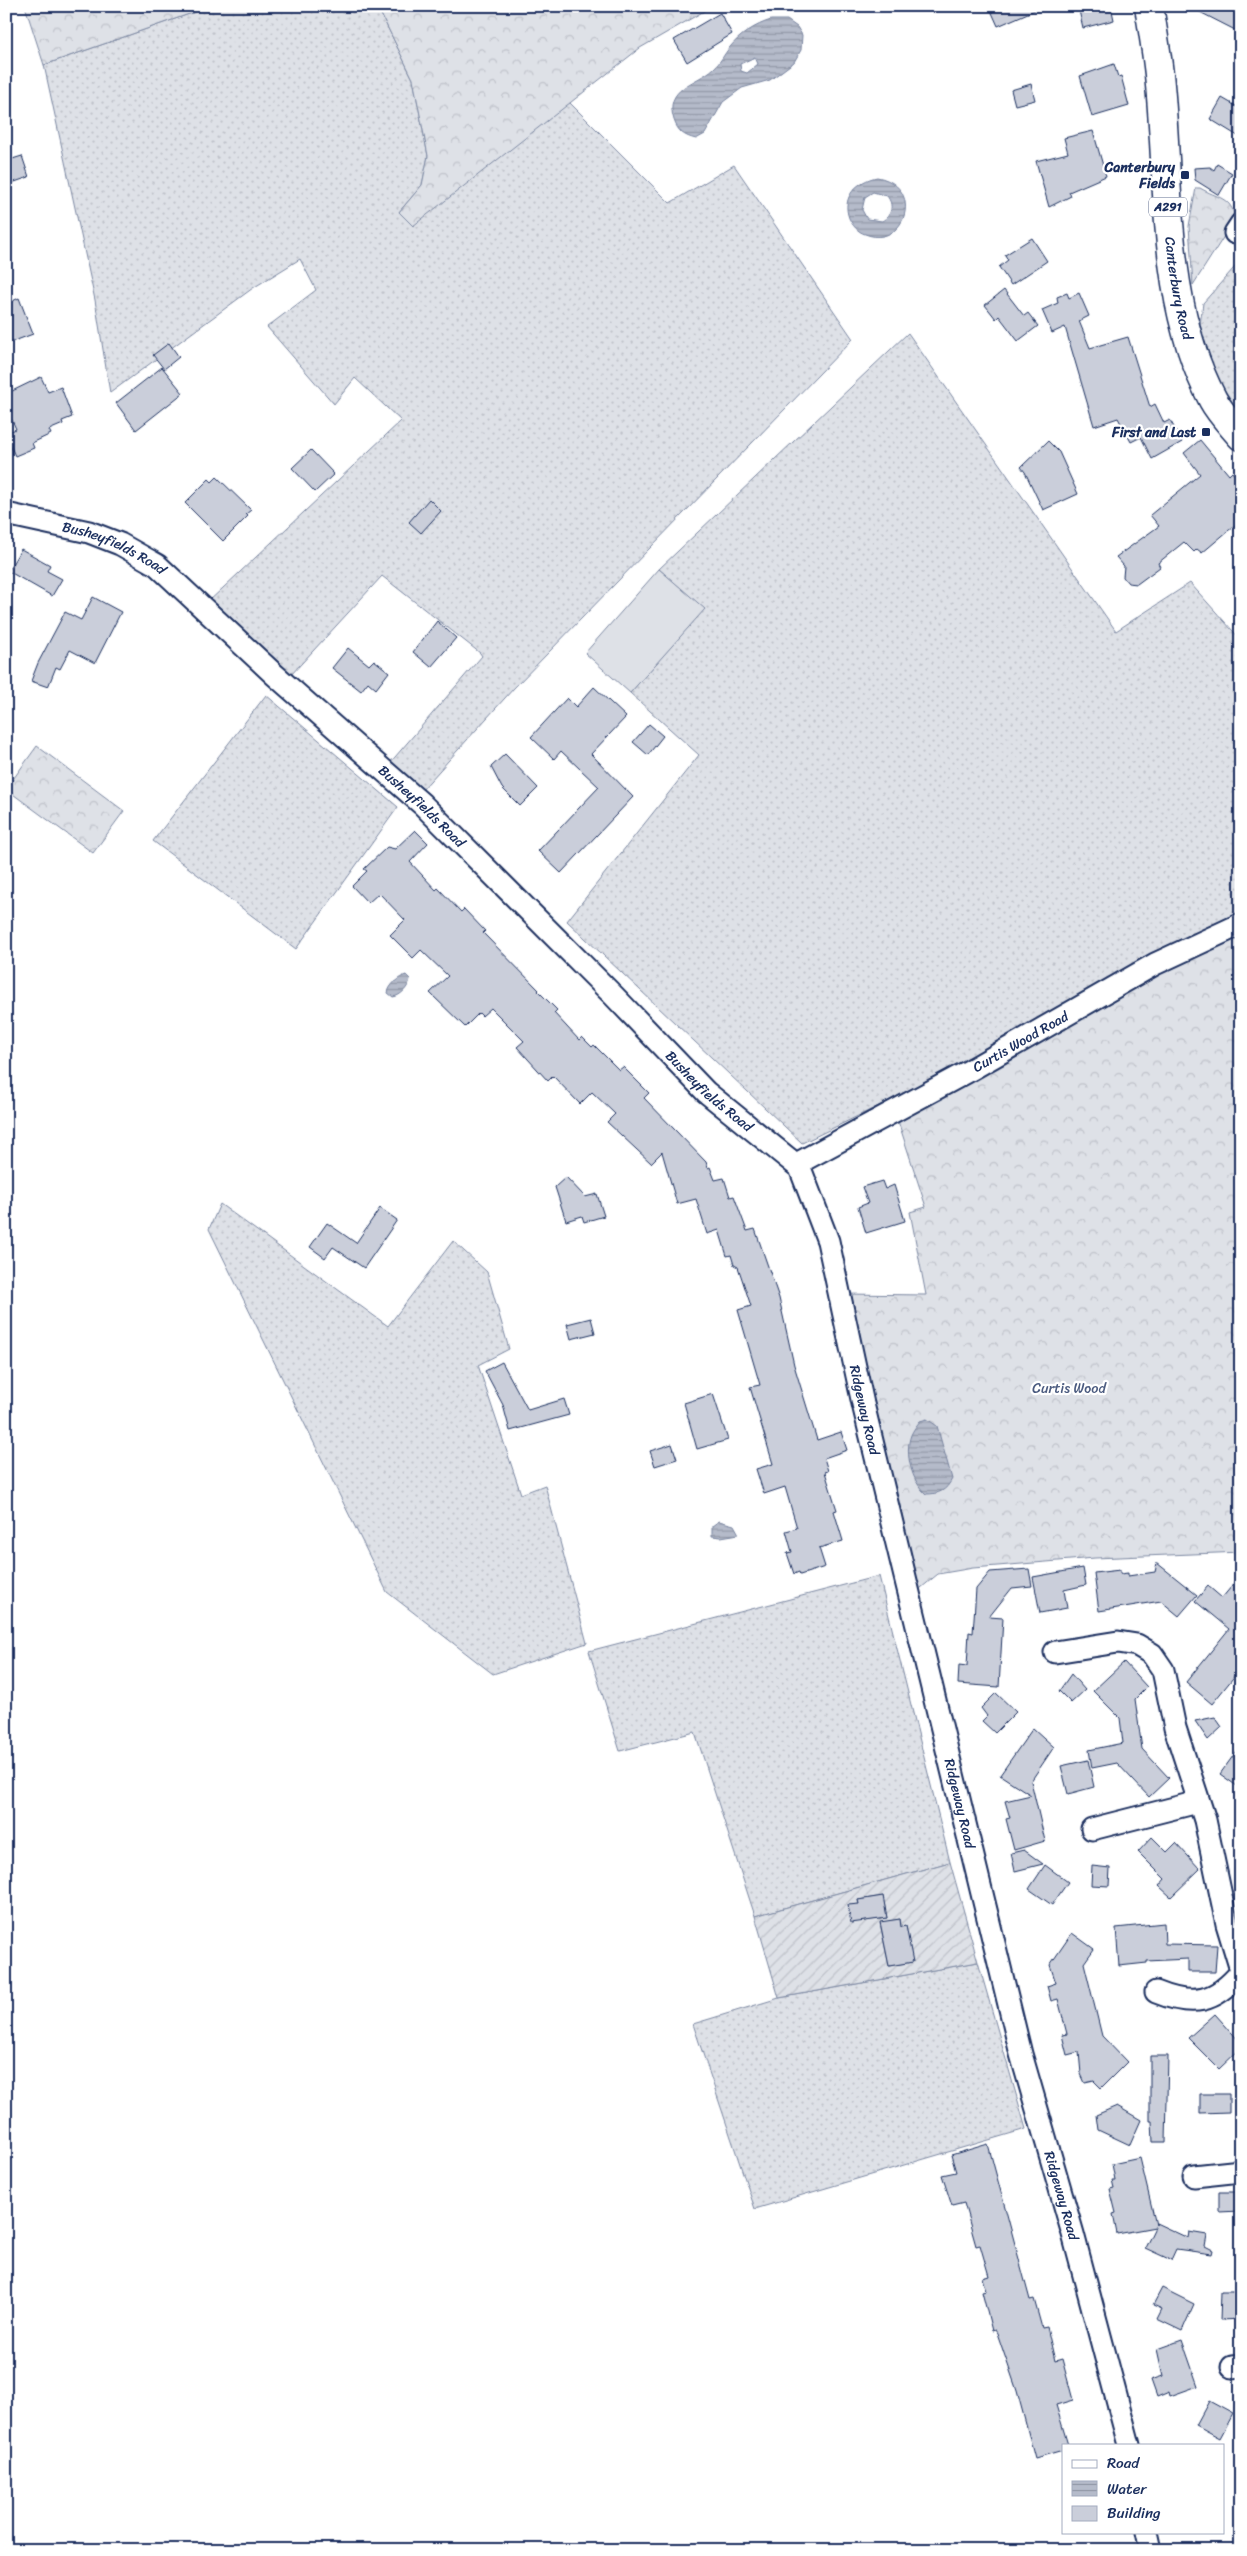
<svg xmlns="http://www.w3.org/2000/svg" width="1247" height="2556" font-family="Sriracha,sans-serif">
  <defs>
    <pattern id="grass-dots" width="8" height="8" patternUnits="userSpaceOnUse" patternTransform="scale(1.25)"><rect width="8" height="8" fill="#dee1e7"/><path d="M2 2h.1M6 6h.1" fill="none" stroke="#bec1c9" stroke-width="1.8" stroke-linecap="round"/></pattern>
    <pattern id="forest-crowns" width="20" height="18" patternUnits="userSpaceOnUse" patternTransform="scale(1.25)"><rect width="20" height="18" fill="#dee1e7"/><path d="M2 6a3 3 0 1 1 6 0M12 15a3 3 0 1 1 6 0" fill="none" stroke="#bec1c9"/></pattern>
    <pattern id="garden-furrows" width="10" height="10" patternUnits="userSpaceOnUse" patternTransform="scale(1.25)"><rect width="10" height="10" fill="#dee1e7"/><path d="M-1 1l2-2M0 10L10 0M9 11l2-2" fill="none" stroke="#bec1c9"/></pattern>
    <pattern id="water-rules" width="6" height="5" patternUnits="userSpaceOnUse" patternTransform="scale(1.25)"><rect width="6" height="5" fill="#b5bbca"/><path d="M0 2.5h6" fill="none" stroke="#9298a7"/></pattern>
  </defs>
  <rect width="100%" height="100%" fill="#fff"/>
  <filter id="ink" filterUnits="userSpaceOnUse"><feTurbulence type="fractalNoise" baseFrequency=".02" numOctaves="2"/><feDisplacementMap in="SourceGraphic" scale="10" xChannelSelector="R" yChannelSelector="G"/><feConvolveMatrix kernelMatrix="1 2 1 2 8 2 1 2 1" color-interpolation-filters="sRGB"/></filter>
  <g filter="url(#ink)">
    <!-- grass -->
    <path fill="url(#grass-dots)" stroke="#7c88a2" d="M212 6H377L413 79 428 156 422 185 399 212 567 100 670 203 734 165 853 339 514 688 421 791 389 764 482 656 480 653 382 576 290 676 207 603 401 421 355 378 334 404 267 327 316 290 300 259 253 288 110 393 95 300 44 65Z
      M1241 260V415L1213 372 1200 325 1203 303Z
      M908 333 1116 631 1190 583 1241 640V931L802 1143 567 921 699 755 630 693 704 609 659 569Z
      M266 695 398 807 296 949 153 841Z
      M220 1204 388 1326 453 1241 487 1272 509 1349 478 1365 521 1494 545 1485 587 1643 493 1674 387 1592 209 1229Z
      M879 1576 950 1862 755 1916 695 1732 620 1751 589 1651Z
      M978 1962 1026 2129 755 2209 693 2024 779 1998Z"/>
    <!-- forest -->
    <path fill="url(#forest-crowns)" stroke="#7c88a2" d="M25 6H212L44 65Z
      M377 6H713L640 48 413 226 399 212 422 185 428 156 413 79Z
      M1196 188H1200C1217 198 1232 197 1235 219L1193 285 1189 226Z
      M37 746 124 811 93 853 6 789Z
      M1241 924V1552L1095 1558 973 1568 938 1574 910 1597 844 1294 926 1295 910 1212 926 1207 898 1121Z"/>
    <!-- garden -->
    <path fill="url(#garden-furrows)" stroke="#7c88a2" fill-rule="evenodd" d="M950 1862 978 1962 779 1998 755 1916ZM883 1896 887 1918 862 1921 858 1900ZM900 1919 901 1927 906 1926 912 1962 889 1966 880 1923Z"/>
    <!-- pitch -->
    <path fill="#dee1e7" stroke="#7c88a2" d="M659 569 705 609 630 693 585 653Z"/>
    <!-- water -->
    <path fill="url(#water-rules)" stroke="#77839f" fill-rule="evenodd" d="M771 20H787L797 27 802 35 801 50 794 62 770 80 742 88 723 102 705 134 696 139C684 136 678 132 674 120 663 87 697 84 714 68 721 62 724 54 730 47 741 34 755 25 771 20ZM755 57 758 64 747 73 741 71 740 64Z
      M877 177C926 186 905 250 865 234 858 232 852 225 849 218 841 197 857 181 877 177ZM873 192 887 196C894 205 892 215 882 221L867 219 862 210 865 197Z
      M406 975 410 979C409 987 401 996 393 997L388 993C389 985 399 977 406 975Z
      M927 1419 937 1426 952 1479C946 1491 939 1494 926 1494 912 1482 904 1453 911 1435 913 1430 917 1425 920 1421Z
      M719 1521 734 1525 739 1534 721 1537 712 1536V1526Z"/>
    <!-- building -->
    <path fill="#caceda" stroke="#1b2f5e" d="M989 6H1044L998 26Z
      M1078 6H1111L1114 20 1083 28Z
      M1188 6H1241V33Z
      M720 13 732 34 687 62 674 40Z
      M1114 64 1118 77 1121 76 1129 106 1092 117 1080 76Z
      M1031 84 1035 100 1015 105 1011 90Z
      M1222 98 1241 109V138L1210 119Z
      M1093 131 1106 176 1069 192 1071 196 1049 207 1036 161 1068 153 1064 138Z
      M22 156 29 177 6 185V161Z
      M1217 164 1232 173 1219 195 1195 180 1194 168 1210 167 1214 170Z
      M1032 238 1047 261 1011 285 999 267 1008 260 1005 255Z
      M1004 290 1024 316 1028 313 1038 326 1018 341 999 316 996 319 985 305Z
      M1067 293 1069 298 1079 293 1089 316 1079 321 1090 348 1128 337 1150 407 1155 404 1164 423 1170 420 1182 442 1152 459 1141 437 1131 442 1118 418 1094 426 1065 327 1052 333 1042 310 1058 303 1057 297Z
      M19 298 33 334 6 344V304Z
      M169 343 179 357 164 369 153 355Z
      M162 367 183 393 136 430 116 403Z
      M41 377 48 392 61 387 72 417 62 421 63 424 49 430 51 434 32 443 34 448 15 456 6 436V433L16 429 6 407V394Z
      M1200 440 1229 475 1232 472 1241 483V520L1202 553 1197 549 1194 552 1184 542 1158 563 1160 567 1137 584 1128 583 1123 577 1124 566 1116 557 1159 526 1150 515 1200 474 1184 453Z
      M1048 441 1059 452 1078 494 1043 510 1025 472 1021 467Z
      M311 450 334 474 315 492 292 468Z
      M217 477 251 510 246 514 248 516 223 541 185 503 209 479 212 482Z
      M429 499 441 511 421 533 409 522Z
      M21 549 50 565 47 571 62 579 52 596 8 571Z
      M93 597 121 612 95 663 70 650 60 669 56 667 48 687 31 681 38 663 65 612 81 620Z
      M437 621 456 638 431 667 413 652Z
      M348 648 369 665 374 660 389 672 376 689 368 682 361 691 332 668Z
      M594 687 626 717 591 754 633 797 561 873 538 851 599 787 561 751 554 759 531 737 567 698 576 707Z
      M649 724 663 736 648 755 633 742Z
      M505 754 538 788 520 806 502 788 491 767Z
      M415 830 428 843 410 862 436 890 438 888 461 912 464 909 485 931 483 933 539 990 538 991 557 1010 554 1013 579 1040 582 1037 592 1047 594 1045 619 1070 623 1067 649 1093 644 1098 706 1162 708 1168 710 1167 715 1180 724 1178 730 1197 734 1196 747 1231 755 1229 779 1298 794 1365 817 1440 841 1432 847 1450 824 1458 828 1471 825 1472 837 1510 834 1511 843 1541 819 1548 825 1567 800 1575 799 1572 794 1574 787 1553 792 1552 786 1531 797 1528 785 1487 764 1494 756 1469 773 1464 750 1387 760 1385 738 1310 751 1306 738 1267 734 1265 731 1255 727 1256 719 1230 707 1234 696 1199 677 1204 662 1152 651 1163 607 1122 615 1114 592 1092 580 1104 553 1076 548 1081 517 1047 524 1041 491 1008 482 1016 479 1013 465 1027 430 993 448 976 421 950 413 958 390 935 405 920 379 893 368 903 352 886 367 871 364 869 387 847 395 849Z
      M566 1177 585 1197 597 1194 604 1216 584 1222 582 1216 566 1221 555 1187Z
      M882 1181 885 1189 894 1185 905 1221 866 1233 858 1207 868 1203 862 1187Z
      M380 1208 397 1220 364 1268 333 1247 325 1258 310 1247 327 1223 356 1243Z
      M591 1318 595 1333 571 1339 567 1324Z
      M502 1362 528 1410 564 1399 569 1415 510 1431 503 1405 485 1371Z
      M713 1394 728 1440 697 1449 684 1403Z
      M672 1444 677 1459 655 1466 650 1451Z
      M1157 1563 1197 1595 1179 1616 1161 1601 1099 1611 1094 1573 1120 1570V1574L1128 1573V1576L1155 1572Z
      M1083 1568 1086 1585 1064 1590 1067 1608 1040 1613 1033 1577Z
      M1029 1569 1032 1586 1012 1588 989 1617 1003 1618 999 1687 958 1684 959 1665 967 1666 969 1632 973 1633 976 1589 990 1572Z
      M1241 1575V1668L1212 1704 1186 1682 1229 1629 1195 1601 1208 1586 1222 1598Z
      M1124 1662 1147 1687 1135 1699 1142 1749 1169 1778 1149 1797 1117 1763 1092 1768 1089 1750 1123 1743 1120 1718 1093 1691Z
      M1071 1674 1085 1690 1071 1703 1059 1691Z
      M996 1693 1016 1712 995 1733 982 1721 987 1716 981 1708Z
      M1215 1717 1222 1727 1208 1740 1195 1721Z
      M1033 1728 1054 1747 1031 1781 1045 1841 1014 1850 1006 1819 1010 1818 1005 1801 1031 1795 1000 1775Z
      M1241 1745V1789L1220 1774Z
      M1088 1760 1094 1787 1068 1794 1061 1766Z
      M1152 1837 1167 1852 1176 1843 1200 1869 1171 1897 1159 1886 1165 1879 1138 1852Z
      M1024 1850 1043 1864 1015 1871 1011 1853Z
      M1045 1865 1068 1882 1052 1905 1029 1889Z
      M1092 1866 1110 1868 1109 1886 1091 1885Z
      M883 1896 887 1918 851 1923 848 1905 859 1904 858 1900Z
      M900 1919 901 1927 906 1926 913 1962 889 1966 880 1922Z
      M1164 1923 1165 1944 1217 1945 1215 1972H1188V1959L1147 1961V1963L1119 1966 1116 1928Z
      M1072 1933 1094 1949 1084 1963 1102 2036 1127 2062 1101 2088 1094 2081 1085 2083 1081 2074 1079 2052 1067 2055 1062 2035 1067 2034 1058 1999 1051 2001 1047 1986 1056 1983 1050 1965Z
      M1215 2014 1241 2043V2048L1219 2069 1188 2038Z
      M1150 2056H1168L1166 2142H1153L1152 2121H1150Z
      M1200 2094H1229V2112L1200 2113Z
      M1117 2106 1141 2120 1130 2145 1098 2130 1096 2115Z
      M988 2144 1030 2300 1034 2299 1042 2328 1047 2327 1055 2361 1062 2359 1073 2400 1056 2405 1068 2445H1063V2450L1035 2458 1017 2391 997 2333 995 2330 992 2331 982 2292 986 2291 982 2278 989 2276 980 2245 976 2246 964 2203 952 2206 942 2175 956 2172 951 2155Z
      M1140 2158 1156 2225V2223L1188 2238 1189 2232 1207 2235 1205 2246 1213 2250 1212 2254 1176 2249 1171 2260 1145 2248 1155 2227 1117 2234 1113 2214 1116 2213 1110 2189 1114 2188 1112 2180H1115L1112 2164Z
      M1219 2192H1240V2211L1219 2212Z
      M1162 2288 1194 2304 1182 2331 1157 2319 1162 2309 1153 2305Z
      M1221 2292H1241V2319L1220 2320Z
      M1182 2340 1198 2386 1170 2396 1169 2392 1157 2397 1151 2380 1163 2376 1157 2349Z
      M1209 2401 1233 2414 1220 2438 1196 2425Z"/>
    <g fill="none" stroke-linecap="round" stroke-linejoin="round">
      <defs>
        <g id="street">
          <path d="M1235 233 1241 224"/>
          <path id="s1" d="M6 514 89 532 120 544 157 565 275 675 422 804 614 996 706 1092 800 1168 828 1241 863 1404 1021 2054 1073 2234 1129 2445"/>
          <path id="s2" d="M802 1161 967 1072 1155 964 1241 924"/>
          <path d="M1055 1652 1118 1642 1137 1645 1152 1654 1163 1670 1175 1728 1205 1820 1227 1924 1241 1970"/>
          <path d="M1092 1829 1198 1802"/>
          <path d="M1156 1992C1193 2007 1215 2003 1241 1972"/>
          <path d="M1194 2176 1241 2171"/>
          <path d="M1232 2367 1241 2366"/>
          <path d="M1147 2532 1151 2550"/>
        </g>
        <g id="primary">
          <path id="s3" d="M1149 6C1153 32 1158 59 1160 85 1170 190 1162 304 1213 400 1220 413 1232 425 1241 436"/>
        </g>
      </defs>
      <!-- street casing -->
      <use href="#street" stroke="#1b2f5e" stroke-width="25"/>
      <!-- primary casing -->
      <use href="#primary" stroke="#1b2f5e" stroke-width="31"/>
      <!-- street -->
      <use href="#street" stroke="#fff" stroke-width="21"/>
      <!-- primary -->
      <use href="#primary" stroke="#fff" stroke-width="28"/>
    </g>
  </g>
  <!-- markers -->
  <g fill="#1b2f5e" stroke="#fff" stroke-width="2">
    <rect x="1180" y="170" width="10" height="10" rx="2.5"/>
    <rect x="1201" y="427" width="10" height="10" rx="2.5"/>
  </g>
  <g text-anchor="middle" stroke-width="4.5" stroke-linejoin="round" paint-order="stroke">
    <!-- shield labels -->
    <rect fill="#fff" stroke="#5f6d8e" stroke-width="1" x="1149" y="197.5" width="38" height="19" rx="4"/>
    <g font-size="12" font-weight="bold" fill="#1b2f5e">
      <text x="1168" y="211">A291</text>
    </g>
    <!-- poi labels -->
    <g font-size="14" font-weight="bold" fill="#1b2f5e" stroke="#fff" text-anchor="end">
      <text x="1175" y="172">Canterbury<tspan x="1175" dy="16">Fields</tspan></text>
      <text x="1196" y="437">First and Last</text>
    </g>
    <!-- street labels -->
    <g font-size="14" fill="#1b2f5e" stroke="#fff">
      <text dy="5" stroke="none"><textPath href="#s3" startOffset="284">Canterbury Road</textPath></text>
      <text dy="5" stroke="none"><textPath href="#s1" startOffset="114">Busheyfields Road</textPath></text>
      <text dy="5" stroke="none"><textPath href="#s1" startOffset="519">Busheyfields Road</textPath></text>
      <text dy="5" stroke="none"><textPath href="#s2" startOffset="249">Curtis Wood Road</textPath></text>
      <text dy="5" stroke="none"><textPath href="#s1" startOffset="924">Busheyfields Road</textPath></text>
      <text dy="5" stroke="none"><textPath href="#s1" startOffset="1294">Ridgeway Road</textPath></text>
      <text dy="5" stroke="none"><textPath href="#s1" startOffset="1699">Ridgeway Road</textPath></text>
      <text dy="5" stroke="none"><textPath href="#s1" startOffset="2104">Ridgeway Road</textPath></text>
    </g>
    <!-- park labels -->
    <g font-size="14" fill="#4c5c80" stroke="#fff">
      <text x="1069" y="1393">Curtis Wood</text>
    </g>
  </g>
  <!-- margin -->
  <rect width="1247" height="2556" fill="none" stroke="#fff" stroke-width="25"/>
  <rect x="12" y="12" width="1222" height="2531" fill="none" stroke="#1b2f5e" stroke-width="2" filter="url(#ink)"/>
  <!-- legend -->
  <rect x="1062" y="2444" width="162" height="90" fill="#ffffff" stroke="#a4acbf"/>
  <rect x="1072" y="2460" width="25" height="8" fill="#ffffff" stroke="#a4acbf"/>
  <text x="1107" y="2468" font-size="15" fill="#1b2f5e">Road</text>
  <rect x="1072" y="2481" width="25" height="15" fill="url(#water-rules)" stroke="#a4acbf"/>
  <text x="1107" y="2494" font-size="15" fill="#1b2f5e">Water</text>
  <rect x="1072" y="2506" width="25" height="15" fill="#caceda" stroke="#a4acbf"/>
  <text x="1107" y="2518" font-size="15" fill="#1b2f5e">Building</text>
</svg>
